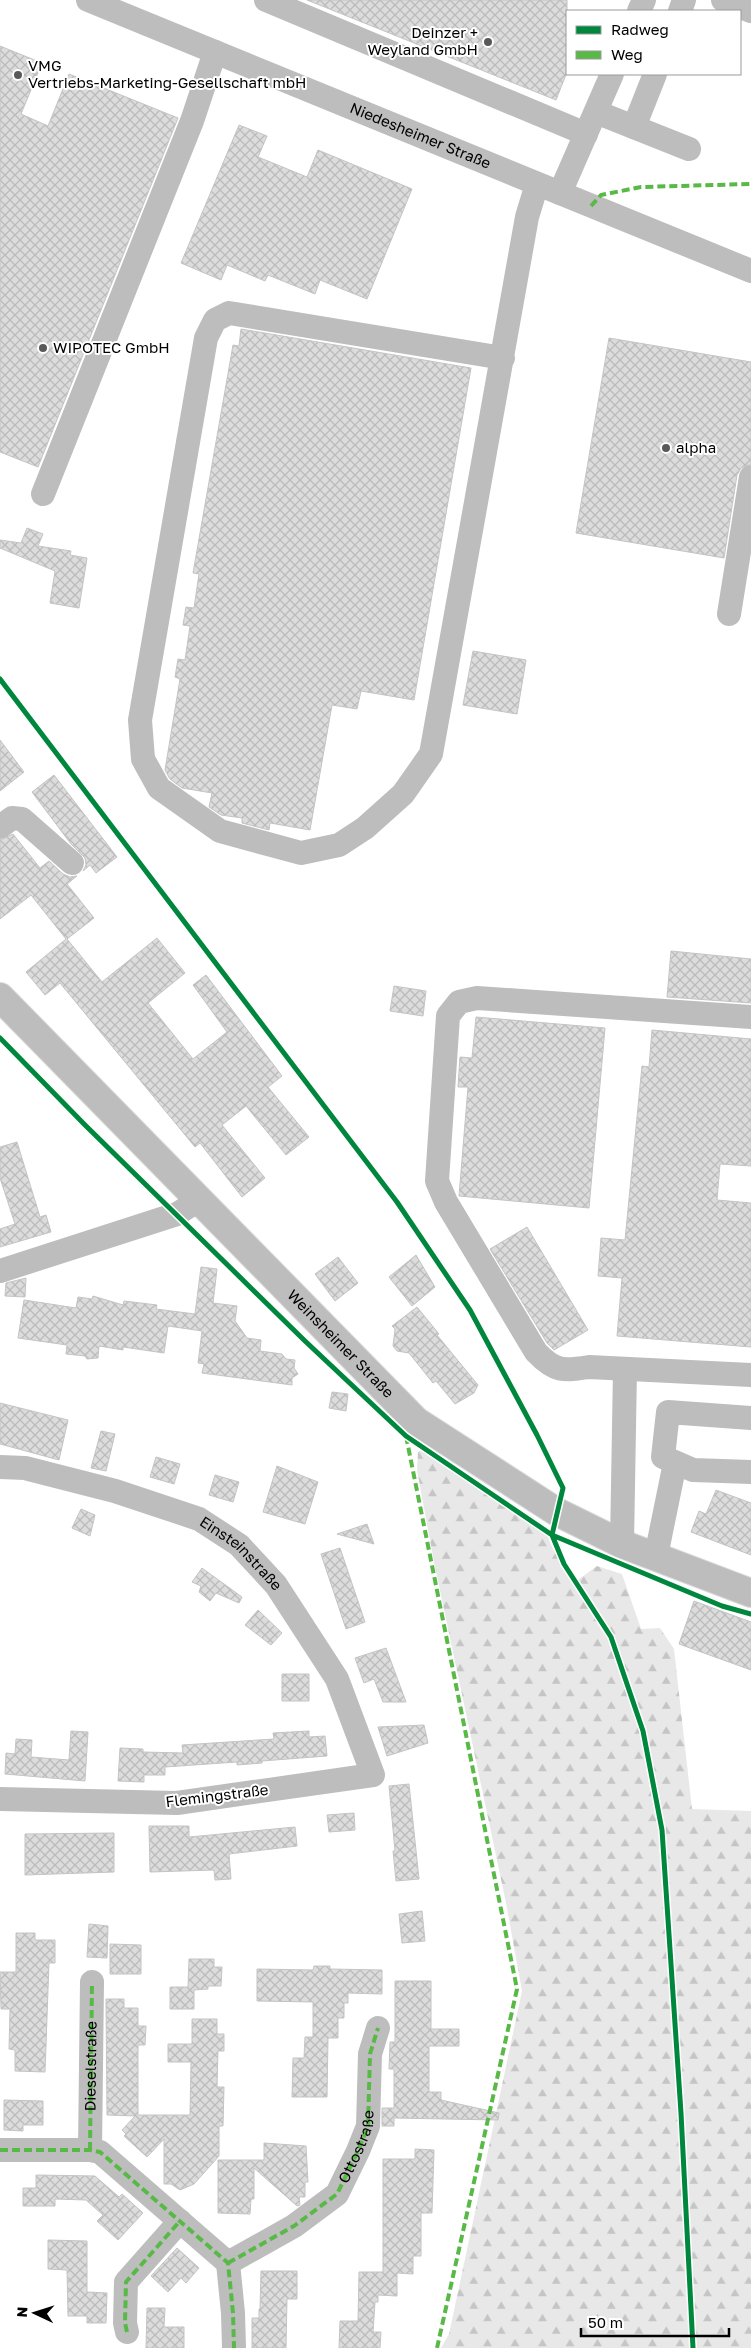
<svg xmlns="http://www.w3.org/2000/svg" width="751" height="2348" font-family="'Golos Text',sans-serif">
  <defs>
    <pattern id="forest-firs" width="22" height="20" patternUnits="userSpaceOnUse" patternTransform="scale(1.25)"><rect width="22" height="20" fill="#e8e8e8"/><path d="M5 1l3.5 6h-7zM16 11l3.5 6h-7z" fill="#c5c5c5"/></pattern>
    <pattern id="building-cross-hatch" width="8" height="8" patternUnits="userSpaceOnUse" patternTransform="scale(1.25)"><rect width="8" height="8" fill="#dcdcdc"/><path d="M0 0l8 8M0 8l8-8" fill="none" stroke="#bbb"/></pattern>
  </defs>
  <rect width="100%" height="100%" fill="#fff"/>
  <!-- forest -->
  <path fill="url(#forest-firs)" d="M428 1447 543 1524 551 1545 572 1584 597 1566 622 1574 641 1629 660 1628 674 1649 692 1809 751 1811V2348H441L449 2334 522 1991 506 1903 434 1562 417 1470 418 1452Z"/>
  <!-- building -->
  <path fill="url(#building-cross-hatch)" stroke="#c4c4c4" d="M307 0H567V72L556 100Z
    M0 46 42 63 21 114 48 126 69 74 178 118 38 467 0 452Z
    M239 125 267 136 258 157 307 177 318 150 412 189 367 299 320 280 315 294 268 275 265 281 227 265 221 280 181 263Z
    M241 329 471 368 414 700 361 691 357 709 332 705 310 830 270 823 269 830 242 823V818L221 815 209 807 212 793 182 788 170 779 165 770 180 679 175 677 178 659 185 660 190 626 183 625 186 607 194 608 199 574 193 573 233 345 239 346Z
    M609 338 751 362V464L741 468 737 475 724 558 576 533Z
    M27 528 43 534 38 546 71 551 70 555 87 558 79 608 50 603 55 571 0 548V540L21 543Z
    M473 651 526 660 517 714 463 705Z
    M0 740 24 772 0 791Z
    M54 775 117 857 96 873 90 865 83 871 86 865 85 858 71 844 32 792Z
    M13 834 40 868 49 861 63 874 70 877 77 876 67 884 94 918 67 939 102 982 157 938 185 973 148 1003 193 1059 227 1032 193 985 206 975 282 1076 268 1087 309 1137 286 1155 246 1106 222 1125 265 1178 242 1197 200 1143 195 1147 60 983 45 995 26 972 66 939 31 895 0 919V840Z
    M671 951 751 959V1003L667 997Z
    M394 986 426 991 423 1016 390 1011Z
    M476 1017 605 1028 589 1208 459 1196 468 1087H458L460 1057 472 1058Z
    M652 1030 751 1039V1166L720 1164 717 1200 751 1203V1347L617 1336 622 1278 598 1276 601 1238 625 1240 642 1066 649 1067Z
    M17 1142 40 1217 46 1215 51 1232 0 1247V1229L15 1224 0 1178V1147Z
    M527 1227 588 1330 554 1350 547 1343 490 1249Z
    M416 1255 435 1287 412 1306 389 1277Z
    M338 1257 358 1283 335 1301 315 1274Z
    M201 1267 217 1269 213 1303 237 1306 235 1321 247 1338 261 1340 260 1351 282 1354 286 1359 295 1360 294 1368 298 1374 292 1378V1385L202 1373 204 1364 198 1363 202 1331 168 1326 164 1353 123 1347V1350L99 1346 98 1358 87 1359 85 1356 66 1354 67 1345 18 1338 24 1300 76 1308 78 1297 92 1299 93 1296 123 1305 124 1301 157 1305 156 1309 195 1314Z
    M26 1278 25 1297 5 1296 6 1283Z
    M417 1307 439 1334 437 1335 478 1385 474 1393 455 1404 436 1381 433 1383 409 1353 397 1351 393 1346 395 1329 392 1326Z
    M332 1392 348 1394 346 1411 329 1408Z
    M0 1403 68 1420 59 1460 0 1444Z
    M101 1431 115 1434 106 1471 91 1468Z
    M156 1457 180 1464 174 1484 150 1477Z
    M277 1466 318 1482 305 1524 263 1512Z
    M215 1475 239 1482 233 1502 209 1495Z
    M716 1490 751 1503V1555L691 1532 699 1511 706 1514Z
    M81 1509 95 1515 90 1536 72 1528Z
    M367 1524 374 1544 337 1534Z
    M340 1548 365 1622 346 1629 321 1554Z
    M202 1568 242 1597 239 1603 216 1593 210 1601 199 1592 201 1586 192 1582Z
    M694 1601 751 1622V1670L679 1644Z
    M258 1610 282 1633 271 1645 245 1625Z
    M386 1648 406 1702H383L374 1679 364 1683 355 1658Z
    M282 1674H309V1701H282Z
    M424 1725 428 1743 387 1756 378 1727Z
    M71 1731 88 1732 85 1781 5 1774 6 1753 15 1754 16 1739 32 1740 31 1757 69 1760Z
    M309 1731V1737L325 1736 327 1756 262 1761V1763L237 1765V1762L165 1767V1775H144V1782L118 1781 120 1748 143 1749V1752L183 1753 182 1745 274 1739 273 1733Z
    M409 1784 419 1879 396 1881 393 1851H395L389 1786Z
    M354 1813 355 1830 329 1832 327 1815Z
    M149 1826H189V1837L295 1827 297 1846 229 1854 231 1879 215 1880 214 1870 150 1872Z
    M114 1833V1872L25 1875V1834Z
    M422 1911 425 1941 402 1943 399 1914Z
    M89 1924 108 1926 107 1958 87 1957Z
    M16 1933H35V1940H55V1963H49L45 2072 15 2071V2050L9 2049 10 2009H1L0 1972H16Z
    M110 1944 141 1945V1974H110Z
    M189 1959H214V1967H222L221 1986H208V1989L194 1990V2009H170V1987H188Z
    M314 1966H330V1969L382 1970V1994L348 1993V2003H344V2018H338V2038H328L327 2097H292L293 2058H304L305 2037H313V2002L257 2001V1969L313 1970Z
    M395 1981H431V2029H459V2046H429V2092H441V2100L499 2113 498 2120 394 2118V2126H382V2108H394V2069H389L390 2042H395Z
    M106 1999H124V2008H138V2026H146L145 2045H138V2115H190L191 2062H168V2044H192V2019H217V2034H224V2051H218L217 2087H224L223 2126H219V2156L194 2184 180 2190 171 2184H164V2139L147 2157 124 2136 126 2134 122 2130 135 2116 107 2115Z
    M4 2100 43 2101V2125H23V2131L4 2130Z
    M264 2143 306 2146 308 2182H305V2197H299L300 2205 297 2206 254 2168V2199H251L250 2214 218 2213V2160H264Z
    M415 2149 434 2150 432 2213H421V2256H413V2274L397 2273V2296L378 2295V2302H375L373 2332H381L380 2348H339L340 2321H358L359 2272H383V2159H415Z
    M36 2175 95 2176 119 2197 122 2194 143 2213 118 2240 97 2221 103 2215 86 2200 55 2199V2206H23V2188H36Z
    M48 2240 87 2241V2292L107 2293 106 2323H87V2316H68L67 2270 48 2269Z
    M177 2248 199 2268 186 2283 181 2278 168 2292 151 2276Z
    M261 2271H297V2299H287L286 2348H252V2318H259V2309H260Z
    M147 2308H165L164 2327H184V2348H146Z"/>
  <g fill="none" stroke-linecap="round" stroke-linejoin="round">
    <defs>
      <g id="major">
        <path id="s3" d="M0 997 416 1421 557 1512 622 1544 751 1593"/>
      </g>
    </defs>
    <!-- major casing -->
    <use href="#major" stroke="#dbdbdb" stroke-width="30"/>
    <!-- minor -->
    <g stroke="#bdbdbd" stroke-width="24">
      <path id="s1" d="M88 0 751 271"/>
      <path d="M266 0 586 134"/>
      <path d="M723 0 751 11"/>
      <path d="M639 11 644 0"/>
      <path d="M680 11 684 0"/>
      <path d="M596 112 689 149"/>
      <path d="M634 127 655 74"/>
      <path d="M560 193 612 74"/>
      <path d="M503 358 229 313 215 320 206 338 140 720 143 759 159 788 220 831 301 853 339 845 365 828 403 794 431 754 527 217 537 184"/>
      <path d="M43 494 192 121 215 52"/>
      <path d="M729 614 751 477"/>
      <path d="M0 827 12 818 22 819 72 863"/>
      <path d="M751 1017 477 998 459 1002 448 1016 437 1181 446 1202 536 1352C555 1372 563 1371 589 1367L751 1375"/>
      <path d="M0 1271 177 1214 199 1200"/>
      <path d="M751 1418 668 1412 663 1457 693 1470 751 1472"/>
      <path id="s2" d="M0 1467 25 1468 115 1491 199 1519 239 1545 276 1585 337 1679 373 1775 177 1803 0 1799"/>
      <path d="M622 1544 625 1369"/>
      <path d="M656 1556 675 1463"/>
      <path d="M0 2150H90L100 2152 228 2263 233 2313 234 2348"/>
      <path d="M90 2150 92 1982"/>
      <path d="M228 2263 294 2226 337 2194 358 2151 368 2126 370 2054 378 2028"/>
      <path d="M127 2332 125 2323 126 2282 180 2221"/>
    </g>
    <!-- major -->
    <use href="#major" stroke="#bdbdbd" stroke-width="28"/>
    <!-- quiet -->
    <g stroke="#58b947" stroke-width="4" stroke-dasharray="8 4" stroke-linecap="butt">
      <path d="M591 206 601 195 641 187 751 184"/>
      <path d="M406 1436 517 1989 437 2348"/>
      <path d="M0 2150H90L100 2152 228 2263 233 2313 234 2348"/>
      <path id="s4" d="M90 2150 92 1982"/>
      <path id="s5" d="M228 2263 294 2226 337 2194 358 2151 368 2126 370 2054 378 2028"/>
      <path d="M127 2332 125 2323 126 2282 180 2221"/>
    </g>
    <defs>
      <path id="cycleway" d="M0 679 397 1202 470 1310 537 1435 563 1488 552 1535 564 1564 611 1637 643 1731 662 1830 681 2113 693 2348
        M0 1038 85 1125 305 1341 406 1436 552 1535 722 1606 751 1614"/>
    </defs>
    <!-- cycleway casing -->
    <use href="#cycleway" stroke="#fff" stroke-width="8"/>
    <!-- cycleway -->
    <use href="#cycleway" stroke="#00873e" stroke-width="5"/>
  </g>
  <!-- markers -->
  <g fill="#595959" stroke="#fff" stroke-width="2">
    <circle cx="488" cy="42" r="5"/>
    <circle cx="18" cy="75" r="5"/>
    <circle cx="43" cy="348" r="5"/>
    <circle cx="666" cy="448" r="5"/>
  </g>
  <g text-anchor="middle" stroke-width="4" stroke-linejoin="round" paint-order="stroke">
    <!-- poi labels -->
    <g font-size="15" fill="#000" stroke="#fff" text-anchor="start">
      <text x="478" y="38" text-anchor="end">Deinzer +<tspan x="478" dy="17">Weyland GmbH</tspan></text>
      <text x="28" y="71">VMG<tspan x="28" dy="17">Vertriebs-Marketing-Gesellschaft mbH</tspan></text>
      <text x="53" y="353">WIPOTEC GmbH</text>
      <text x="676" y="453">alpha</text>
    </g>
    <!-- street labels -->
    <g font-size="15" fill="#000" stroke="#fff">
      <text dy="5" stroke="none"><textPath href="#s1" startOffset="359">Niedesheimer Straße</textPath></text>
      <text dy="5" stroke="none"><textPath href="#s3" startOffset="486">Weinsheimer Straße</textPath></text>
      <text dy="5" stroke="none"><textPath href="#s2" startOffset="261">Einsteinstraße</textPath></text>
      <text transform="translate(217 1796) rotate(-7)" y="5">Flemingstraße</text>
      <text dy="5" stroke="none"><textPath href="#s4" startOffset="84">Dieselstraße</textPath></text>
      <text dy="5" stroke="none"><textPath href="#s5" startOffset="181">Ottostraße</textPath></text>
    </g>
  </g>
  <!-- legend -->
  <rect x="566" y="10" width="175" height="65" fill="#ffffff" stroke="#999999"/>
  <rect x="576" y="26" width="25" height="8" fill="#00873e" stroke="#999999"/>
  <text x="611" y="35" font-size="15" fill="#000000">Radweg</text>
  <rect x="576" y="51" width="25" height="8" fill="#58b947" stroke="#999999"/>
  <text x="611" y="60" font-size="15" fill="#000000">Weg</text>
  <!-- north arrow -->
  <g transform="translate(35 2313) rotate(274)" stroke="#ffffff" stroke-width="4" paint-order="stroke">
  <path d="M0-4L9 19L0 12L-9 19Z" fill="#000000"/>
  <text y="-8" font-size="14" font-weight="bold" text-anchor="middle" fill="#000000">N</text>
  </g>
  <!-- scale -->
  <path d="M581 2328v8h148v-8" fill="none" stroke="#000000" stroke-width="2.5"/>
  <text x="588" y="2328" font-size="15" fill="#000000" stroke="#ffffff" stroke-width="4" paint-order="stroke">50 m</text>
</svg>
